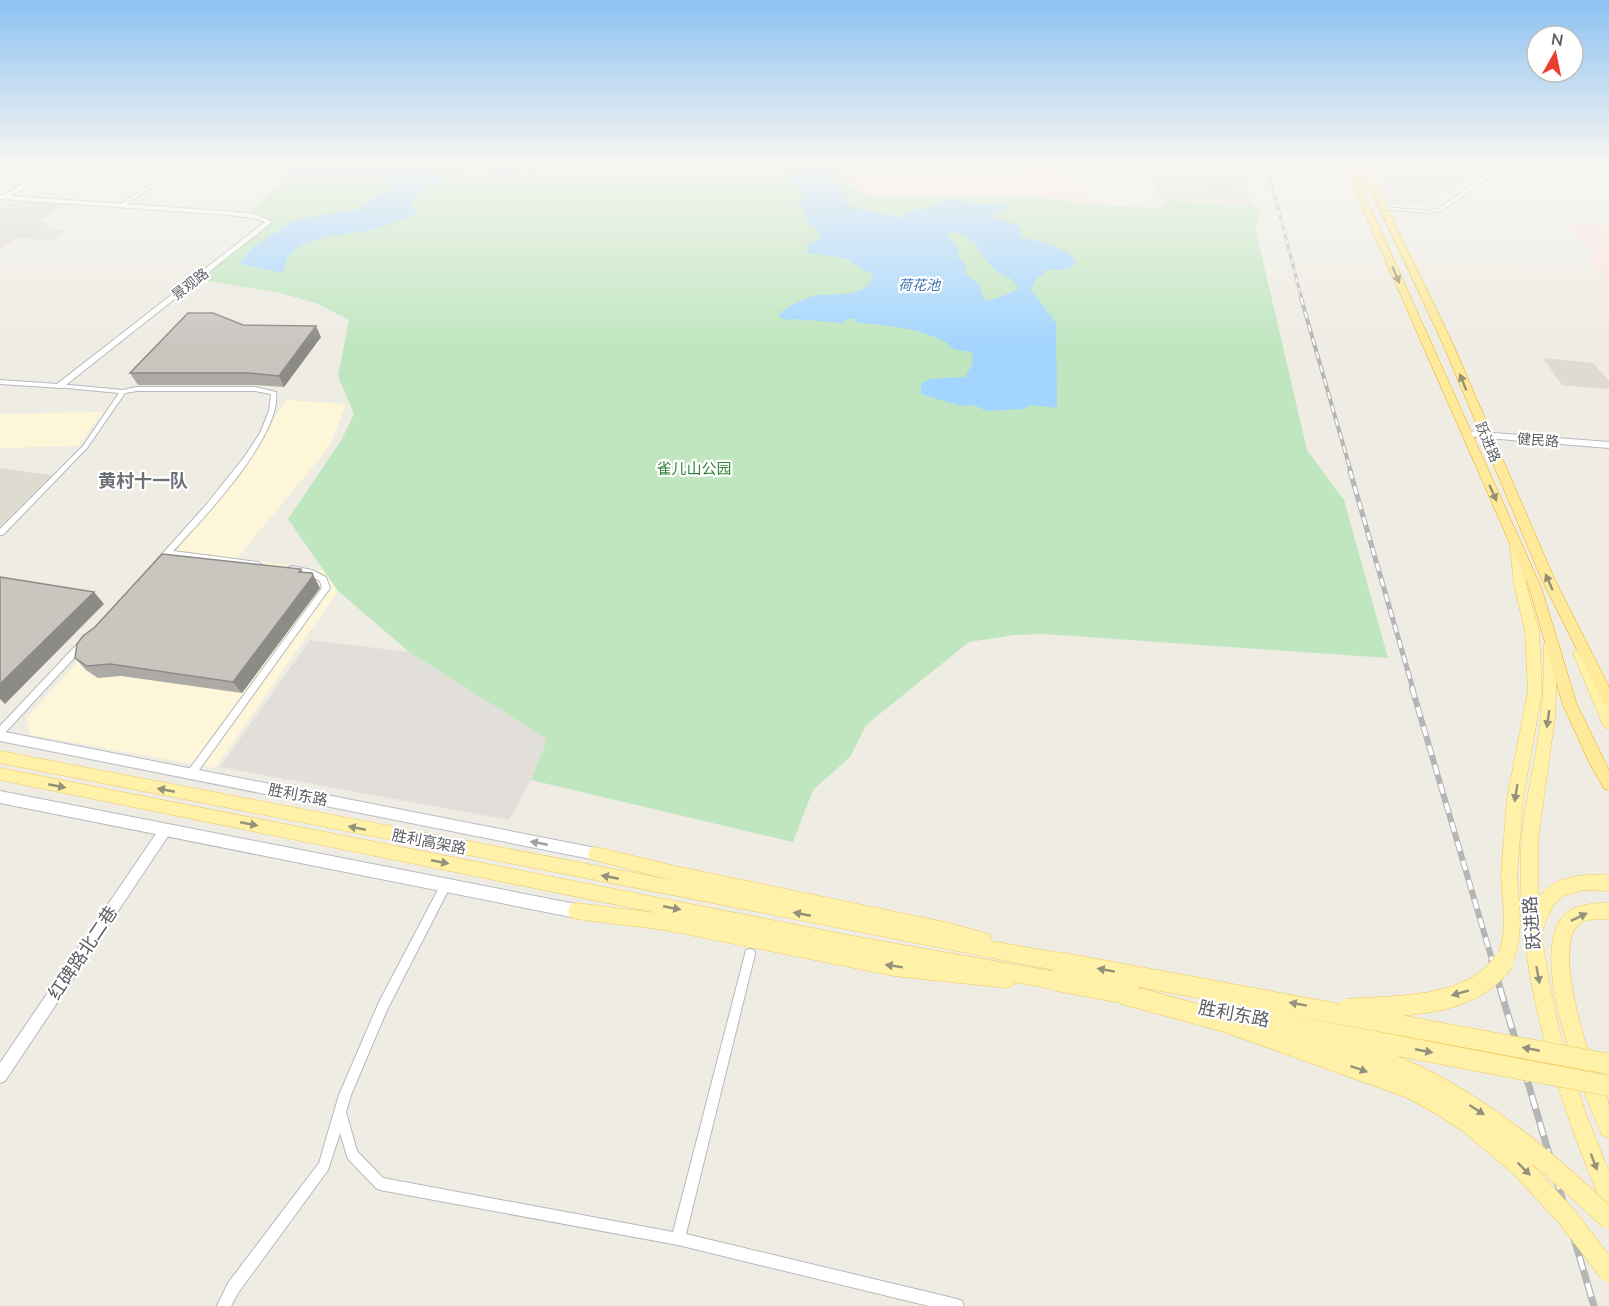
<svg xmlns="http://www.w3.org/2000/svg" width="1609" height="1306" font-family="'Nunito Sans','Noto Sans SC',sans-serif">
  <rect width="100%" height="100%" fill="#eeece3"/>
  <!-- commercial -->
  <path fill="#fef6d9" d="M286 400 346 404 329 447 237 558 323 570 338 591 215 768 31 735 26 719 177 550 242 470Z
    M103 412 78 446 0 448V414Z"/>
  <!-- industrial -->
  <path fill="#e2dfdb" d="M1370 162H1399L1489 167 1449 188 1430 187 1435 196 1420 204 1390 205Z
    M310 640 409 652 547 739 531 780 509 820 220 767Z"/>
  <!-- education -->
  <path fill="#dedbd1" d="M1151 162H1244L1251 205 1159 200Z
    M15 201 66 204 39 221 52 222 44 228 68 230 50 241 18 238 0 249V209Z
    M1543 358 1593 363 1609 381V387L1605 389 1562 385Z
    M0 468 57 476 0 528Z"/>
  <!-- medical -->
  <path fill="#fbe2df" d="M854 162H1047V170L1075 176 1083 204 1057 199 1027 197 874 196 859 193 850 181Z
    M1565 223 1609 226V280L1586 258 1599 256Z"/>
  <!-- green -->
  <path fill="#c0e6c0" d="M289 162H852L850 181 859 193 874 196 1027 197 1057 199 1083 204 1160 208 1168 201 1257 206 1260 215 1255 227 1307 450 1344 500 1388 658 1044 634 1014 635 969 642 866 725 850 757 813 790 793 842 531 780 547 739 409 652 338 591 288 519 342 439 354 414 338 376 349 320 316 303 280 293 196 279 268 222 244 216 261 202 279 182 278 171Z
    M1191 162 1229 165 1237 192 1196 189Z"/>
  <!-- water -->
  <path fill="#a3d5ff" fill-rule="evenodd" d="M301 162H556L528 171 529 169H518L516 175H495L496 172 479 168 442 171 437 175 443 177 437 185 427 187 410 202 417 214C402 220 388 226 373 229 347 236 284 234 284 273L239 264 252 248 295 220 360 209 372 198 392 189 394 184C373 163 319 190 288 172L291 167Z
    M780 162H823L827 171H833L837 176 830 177 837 179 834 181 846 190 842 191 847 193 841 199 849 204 844 206 852 205V209L856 208 900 218 904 215 901 213 928 208 933 204 951 200 980 204H1004L1008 208 992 214 994 219C1005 220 1014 222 1023 229L1019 230 1022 235 1019 237C1036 240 1066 247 1076 261L1074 266 1062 270H1043L1044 275 1038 276 1031 290 1056 323 1057 408 1031 405 1024 409 986 411 974 405 961 406 921 394V384L930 379 965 377 972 365 973 354C966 349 959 352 952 348 949 346 948 343 945 342 920 328 886 325 858 323L854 318 846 319 843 323 794 319 786 320 779 317 782 311C791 306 802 299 813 296 831 292 868 300 873 275L845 258 807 253V244L815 242 821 236 815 227 808 224 804 209H797L805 191 799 190 795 182H789L790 168H784L787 164ZM952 232C982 238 976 253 993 268 1002 276 1014 277 1019 289L991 300 984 299 979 284 966 274 965 263 958 258 959 250 948 235Z"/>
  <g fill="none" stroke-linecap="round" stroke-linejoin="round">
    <defs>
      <path id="minor" d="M186 162H191L123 206 119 205Z
        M1000 162H1004L1005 171 1001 170Z
        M1513 170 1609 176V178L1513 172 1492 175 1441 211 1428 213 1383 209 1381 208 1383 207 1428 211 1438 209 1489 173Z
        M59 384 123 390 137 387H255L276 392C282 436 203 519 173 551L258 562 262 565 261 567 258 568 169 556 161 565 158 566 154 563 206 505 245 456 260 433 269 411 271 394 255 391H137L125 393 87 448 3 535H0V529L83 446 119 393 57 387V385Z
        M292 566 312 570 326 577 330 588 194 777 191 778 188 777 186 774 188 771 322 588 320 581 307 574 289 571 288 569 289 567Z
        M84 639 88 642 87 644 3 735 0 736V726L81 640Z
        M446 880 450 882 451 885 387 1010 351 1095 346 1112 357 1151 383 1178 673 1232 745 954 746 950 750 949 754 950 755 954 686 1234 957 1299 962 1301 964 1306H929L678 1245 380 1190 376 1188 348 1159 340 1133 328 1170 238 1293 231 1306H217L228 1283 319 1163 339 1095 379 1002 442 882Z"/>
      <path id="tertiary" d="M63 162H70L11 196 238 212 257 215 272 222 62 388 0 384V380L57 384 265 222 253 218 230 215 0 199V195H3Z
        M166 824 170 825 172 829 170 833 5 1081 0 1083V1063L162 825Z"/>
      <path id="secondary" d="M1467 431 1609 442V448L1464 436 1462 434Z
        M0 731 596 848 601 849 603 854 601 859 596 860 0 741Z
        M0 791 576 904 581 906 584 911 581 916 576 918 0 803Z"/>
      <path id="primary" d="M1516 540 1522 544 1526 584 1539 631 1542 691 1523 799 1517 876 1515 881 1509 884 1503 881 1501 876 1507 799 1528 691 1525 631 1514 584 1510 544Z
        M1551 640 1558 645 1555 717 1538 839V899C1552 875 1585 874 1609 875V891L1584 890 1565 895 1553 905 1541 933 1550 986 1559 1029 1586 1114 1609 1172V1207L1602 1204C1555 1092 1517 975 1521 853 1522 815 1532 778 1538 740 1543 709 1544 677 1544 645Z
        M1580 648 1587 653 1609 706V729L1604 727 1602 723 1573 653Z
        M0 751 671 880 590 859 588 854 590 849 596 847 675 866 949 923 989 934 991 941 1059 953 1065 956 1068 962 1065 968 1059 971 0 763Z
        M0 768 858 937 1057 972 1063 975 1066 981 1063 987 1057 990 1015 982 1013 985 1007 988 894 976 665 930 576 919 570 917 568 911 570 905 576 903 657 913 0 780Z
        M1609 903V919C1599 919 1586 918 1578 925 1555 946 1583 1037 1592 1063 1597 1076 1607 1092 1609 1106 1609 1116 1609 1128 1609 1138L1602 1135C1583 1090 1525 955 1565 914 1576 904 1595 903 1609 903Z"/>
      <path id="trunk" d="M1350 162H1357L1366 198 1541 587 1577 705 1609 770V790L1604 789 1588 760 1563 705 1529 587 1358 198Z
        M1358 162H1365L1452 342 1554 578 1609 687V706L1604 704 1541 578 1442 342Z"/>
    </defs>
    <!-- minor casing -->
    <use href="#minor" stroke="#b6b9bd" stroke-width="2"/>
    <!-- tertiary casing -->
    <use href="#tertiary" stroke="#b6b9bd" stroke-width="2"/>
    <!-- secondary casing -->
    <use href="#secondary" stroke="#b7bac0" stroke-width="2"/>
    <!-- primary casing -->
    <use href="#primary" stroke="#f1c859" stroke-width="1"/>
    <!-- trunk casing -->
    <use href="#trunk" stroke="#f1a901" stroke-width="1"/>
    <!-- minor -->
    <use href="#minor" fill="#fff" fill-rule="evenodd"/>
    <!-- tertiary -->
    <use href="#tertiary" fill="#fff" fill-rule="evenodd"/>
    <!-- secondary -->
    <use href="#secondary" fill="#fff" fill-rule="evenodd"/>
    <!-- primary -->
    <use href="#primary" fill="#fff2a8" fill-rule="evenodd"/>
    <!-- trunk -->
    <use href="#trunk" fill="#feea9a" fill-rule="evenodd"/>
    <defs>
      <path id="rail-far4" d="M1266 162 1302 300"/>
      <path id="rail-far3" d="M1301 298 1351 472"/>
      <path id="rail-far2" d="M1350 471 1413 689"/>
      <path id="rail-far1" d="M1412 688 1493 963"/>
      <path id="rail" d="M1492 961 1594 1306"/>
    </defs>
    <!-- rail-far4 casing -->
    <use href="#rail-far4" stroke="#b4b5b5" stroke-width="3"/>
    <!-- rail-far3 casing -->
    <use href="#rail-far3" stroke="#b4b5b5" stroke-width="4"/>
    <!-- rail-far2 casing -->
    <use href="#rail-far2" stroke="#b4b5b5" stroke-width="5"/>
    <!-- rail-far1 casing -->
    <use href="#rail-far1" stroke="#b4b5b5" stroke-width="6"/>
    <!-- rail casing -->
    <use href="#rail" stroke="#b4b5b5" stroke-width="7"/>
    <!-- rail-far4 -->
    <use href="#rail-far4" stroke="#fff" stroke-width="1.5" stroke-dasharray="5" stroke-linecap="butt"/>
    <!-- rail-far3 -->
    <use href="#rail-far3" stroke="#fff" stroke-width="2" stroke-dasharray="7" stroke-linecap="butt"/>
    <!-- rail-far2 -->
    <use href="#rail-far2" stroke="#fff" stroke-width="3" stroke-dasharray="8" stroke-linecap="butt"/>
    <!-- rail-far1 -->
    <use href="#rail-far1" stroke="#fff" stroke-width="4" stroke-dasharray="10" stroke-linecap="butt"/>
    <!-- rail -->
    <use href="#rail" stroke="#fff" stroke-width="4.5" stroke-dasharray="14" stroke-linecap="butt"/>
    <defs>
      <path id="primary-bridge-far1" d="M1059 962 1062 963
        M1503 963C1517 938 1511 903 1509 876"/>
      <path id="primary-bridge" d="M1059 962 1609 1064
        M1057 981 1132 995
        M1123 994 1226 1022 1410 1088 1441 1105 1470 1124 1521 1167 1567 1217 1609 1272
        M1348 1009C1399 1005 1472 1009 1504 961
        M1215 1011 1609 1086
        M1275 1032C1320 1041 1365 1052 1407 1071 1483 1106 1548 1161 1609 1219"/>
    </defs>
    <!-- primary-bridge-far1 casing -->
    <use href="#primary-bridge-far1" stroke="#f1c859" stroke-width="17" stroke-linecap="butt"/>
    <!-- primary-bridge casing -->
    <use href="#primary-bridge" stroke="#f1c859" stroke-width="21" stroke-linecap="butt"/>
    <!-- primary-bridge-far1 -->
    <use href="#primary-bridge-far1" stroke="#fff2a8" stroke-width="16"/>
    <!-- primary-bridge -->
    <use href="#primary-bridge" stroke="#fff2a8" stroke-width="20"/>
  </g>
  <!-- wall -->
  <path fill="#adaaa5" d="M243 325 321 337 284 387 255 385H138L130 373Z
    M301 569 303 572 312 573 320 588 242 693 121 676 98 678 86 670 75 658Z"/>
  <!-- shaded-wall -->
  <path fill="#8d8b86" d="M316 326 321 337 284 387 279 376Z
    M312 573 320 588 242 693 233 682Z
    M94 592 104 604 5 704 0 699V684Z"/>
  <!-- building -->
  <path fill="#c9c6c0" stroke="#8d8b86" stroke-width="1.5" d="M188 313H213L243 325 316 326 279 376 249 373H130Z
    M162 554 301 569 299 572 312 573 313 576 233 682 110 664 87 666 75 658 77 644 83 636 95 627Z
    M0 577 94 592 0 684Z"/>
  <!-- one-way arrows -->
  <defs><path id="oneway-solid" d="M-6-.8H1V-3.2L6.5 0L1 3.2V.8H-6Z" transform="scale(1.5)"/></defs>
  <g fill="#949077">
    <use href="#oneway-solid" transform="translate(1396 275) rotate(66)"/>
    <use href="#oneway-solid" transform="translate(1463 382) rotate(-112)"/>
    <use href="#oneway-solid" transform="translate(1493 493) rotate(66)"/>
    <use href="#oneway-solid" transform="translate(1549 582) rotate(-114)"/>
  </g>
  <g fill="#94927c">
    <use href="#oneway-solid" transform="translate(1548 719) rotate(98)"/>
    <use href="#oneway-solid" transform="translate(57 786) rotate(11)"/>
    <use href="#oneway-solid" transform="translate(166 790) rotate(-169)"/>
    <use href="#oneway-solid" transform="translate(1516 793) rotate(99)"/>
    <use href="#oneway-solid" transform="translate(249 824) rotate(11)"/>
    <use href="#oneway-solid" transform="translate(357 828) rotate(-169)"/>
    <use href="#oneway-solid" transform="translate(440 862) rotate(11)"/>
    <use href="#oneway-solid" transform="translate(610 877) rotate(-169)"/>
    <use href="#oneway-solid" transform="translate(672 908) rotate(11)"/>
    <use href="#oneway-solid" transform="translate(802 914) rotate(-169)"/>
    <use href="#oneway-solid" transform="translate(1579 917) rotate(-26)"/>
    <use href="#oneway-solid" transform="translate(894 966) rotate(-171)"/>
    <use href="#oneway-solid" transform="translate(1106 970) rotate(-170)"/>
    <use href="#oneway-solid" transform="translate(1538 975) rotate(80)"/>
    <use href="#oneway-solid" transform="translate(1460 993) rotate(164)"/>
    <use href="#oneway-solid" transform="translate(1298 1004) rotate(-170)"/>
    <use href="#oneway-solid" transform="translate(1531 1049) rotate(-169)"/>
    <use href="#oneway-solid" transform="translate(1424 1051) rotate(11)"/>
    <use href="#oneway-solid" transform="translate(1359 1069) rotate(19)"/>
    <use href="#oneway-solid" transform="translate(1477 1110) rotate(33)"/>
    <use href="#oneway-solid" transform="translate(1594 1162) rotate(69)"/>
    <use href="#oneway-solid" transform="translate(1524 1169) rotate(45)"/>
  </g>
  <use fill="#9d9fa2" href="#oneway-solid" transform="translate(539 843) rotate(-169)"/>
  <!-- sky -->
  <linearGradient id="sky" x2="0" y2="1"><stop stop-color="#8cc1f1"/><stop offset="0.47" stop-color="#f7f6f2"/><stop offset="1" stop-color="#f7f6f2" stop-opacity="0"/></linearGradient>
  <rect width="1609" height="345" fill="url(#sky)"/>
  <g text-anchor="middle" stroke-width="4.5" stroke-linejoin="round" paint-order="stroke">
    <!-- far-street labels -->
    <g font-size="14" fill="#5b5f64" stroke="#fff">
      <text transform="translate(190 284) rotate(-38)" y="5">景观路</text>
      <text transform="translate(1538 440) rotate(4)" y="5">健民路</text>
      <text transform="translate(1488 442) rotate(67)" y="5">跃进路</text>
    </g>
    <!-- far-water labels -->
    <g font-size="14" font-style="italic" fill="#4075b1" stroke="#fff">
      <text x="919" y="290">荷花池</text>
    </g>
    <!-- park labels -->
    <g font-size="15" fill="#348239" stroke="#fff">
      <text x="694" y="474">雀儿山公园</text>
    </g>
    <!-- street labels -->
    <g font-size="15" fill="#5b5f64" stroke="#fff">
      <text transform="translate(298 795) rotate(11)" y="5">胜利东路</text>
      <text transform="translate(429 842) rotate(11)" y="5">胜利高架路</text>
    </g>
    <!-- quarter labels -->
    <g font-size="18" font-weight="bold" fill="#6c7176" stroke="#fff">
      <text x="143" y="487">黄村十一队</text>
    </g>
    <!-- near-street labels -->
    <g font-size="18" fill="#5b5f64" stroke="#fff">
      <text transform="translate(1532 923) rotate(-95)" y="6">跃进路</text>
      <text transform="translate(83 953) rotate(-56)" y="6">红碑路北二巷</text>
      <text transform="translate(1234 1014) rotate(11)" y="6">胜利东路</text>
    </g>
  </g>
  <!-- north arrow -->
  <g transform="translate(1555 54) rotate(9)"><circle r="28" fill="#ffffff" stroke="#bdbfc1" stroke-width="1.5"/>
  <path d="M0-4.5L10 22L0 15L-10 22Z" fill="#e93f2f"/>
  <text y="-9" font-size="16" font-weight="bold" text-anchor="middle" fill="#5b5f64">N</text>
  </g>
</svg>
